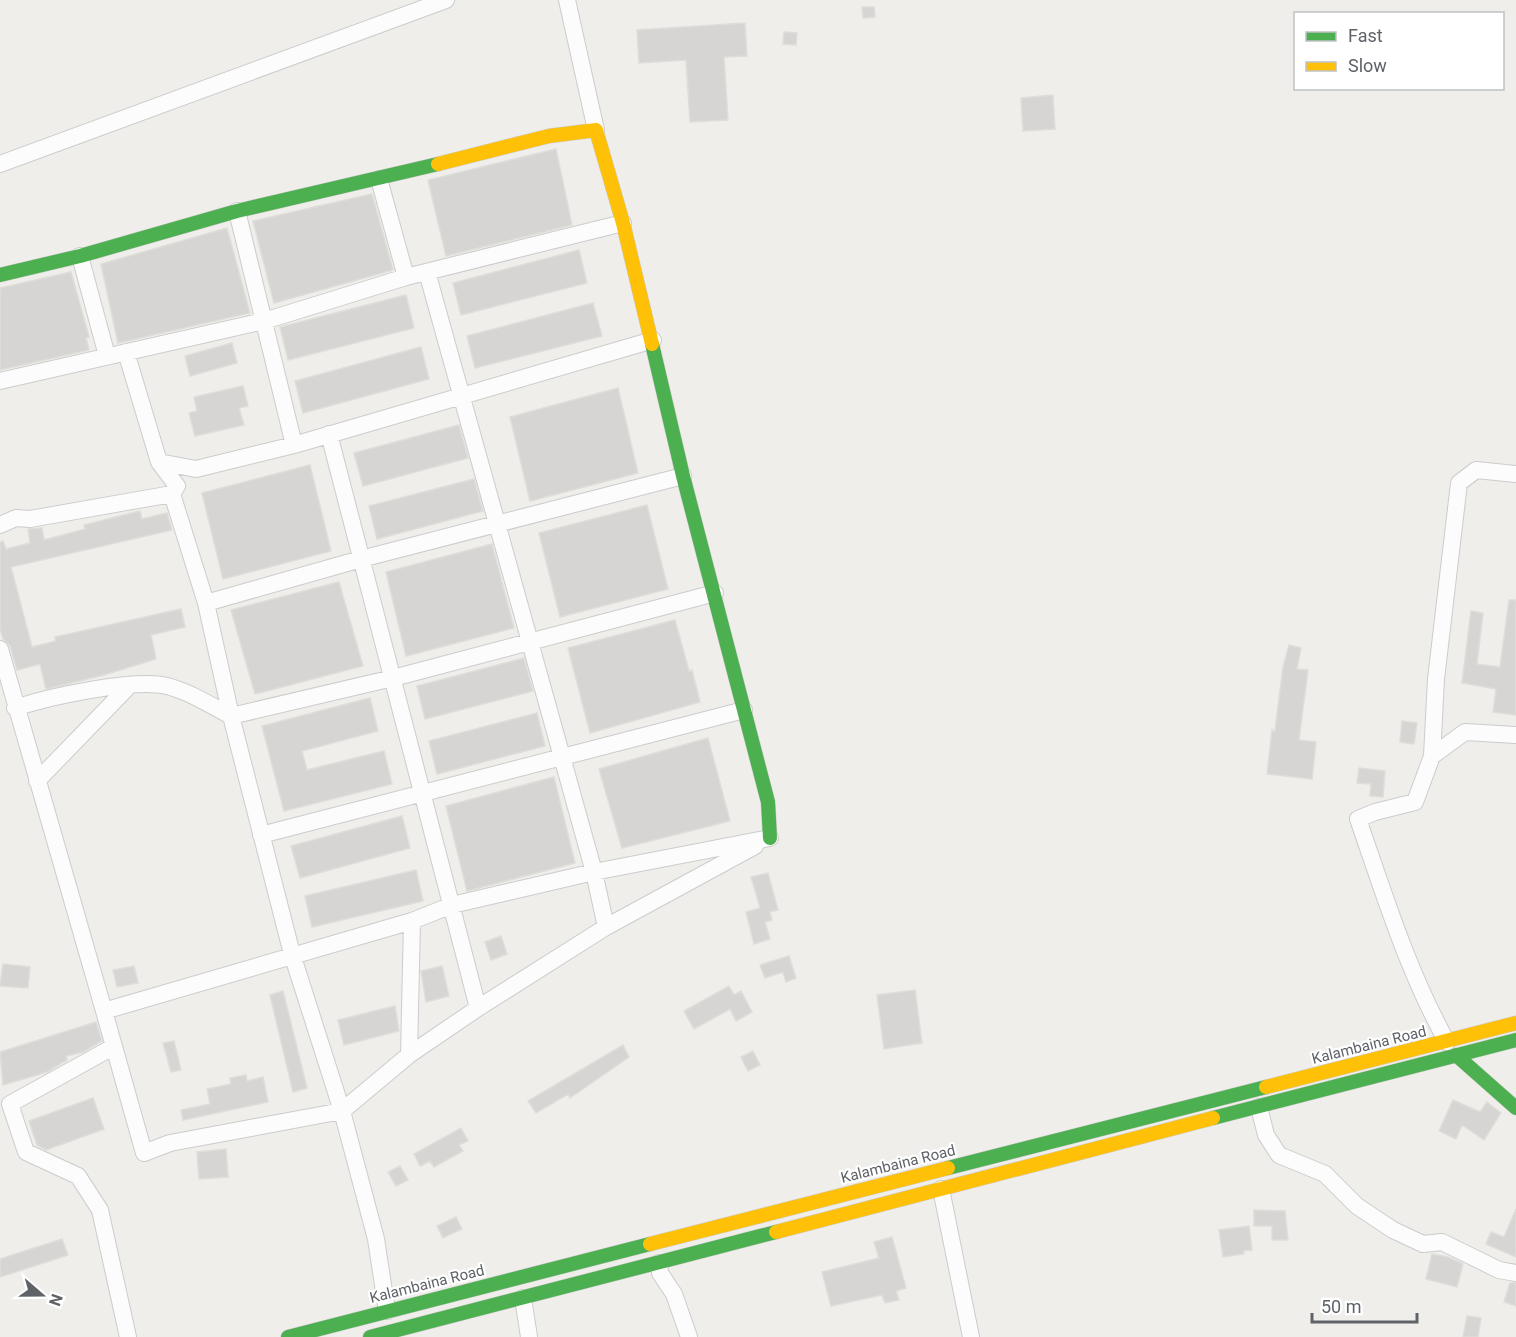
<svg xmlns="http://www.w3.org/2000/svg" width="1516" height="1337" font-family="Roboto,sans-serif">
  <rect width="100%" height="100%" fill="#efeeea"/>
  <!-- building -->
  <path fill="#d6d5d3" stroke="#deddd9" stroke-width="1.5" d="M862 7H874L875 17 863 18Z
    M745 23 747 56 724 57 728 120 690 122 686 60 639 63 637 30Z
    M784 32 797 33 796 45 783 44Z
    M1053 95 1055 129 1023 131 1021 98Z
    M556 149 572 225 446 256 428 180Z
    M372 194 393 270 274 303 253 221Z
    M227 228 250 313 118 343 101 264Z
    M579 250 587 283 461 315 453 283Z
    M71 272 89 337 86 338 89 350 0 370V288Z
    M406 295 414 328 288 360 280 327Z
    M593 303 602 336 475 368 467 336Z
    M232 343 237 363 190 376 185 356Z
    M421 347 429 379 303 413 295 381Z
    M243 386 248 406 239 408 244 425 195 436 189 413 197 411 194 397Z
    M618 388 638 473 530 501 510 417Z
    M459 425 468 458 363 486 354 453Z
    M310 465 331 551 223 579 202 493Z
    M474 479 483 511 377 539 369 506Z
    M647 505 668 589 560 617 539 533Z
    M140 511 142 519 167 513 172 530 11 567 32 647 56 641 55 637 181 609 185 627 151 635 156 659 104 675 46 689 40 664 17 670 10 646 3 639 0 629V542L3 541 6 549 30 543 28 529 42 528 44 540 85 529 84 525Z
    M492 544 514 628 406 656 386 572Z
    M339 582 363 666 255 694 231 610Z
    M1509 600H1516V715L1493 712 1496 689 1462 683 1471 611 1483 613 1477 664 1500 667Z
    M675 620 689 671 692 670 700 702 590 733 568 648Z
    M1289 645 1301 648 1297 669 1308 670 1299 740 1316 742 1312 779 1267 774 1272 730 1275 731 1283 667Z
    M524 658 533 691 425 719 417 686Z
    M370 698 378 731 302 751 307 770 384 751 392 784 284 811 262 726Z
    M537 713 545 746 437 774 429 741Z
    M1402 721 1417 723 1414 744 1400 742Z
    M708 738 730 821 622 848 599 769Z
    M1359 768 1385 771 1383 797 1370 796 1371 784 1357 783Z
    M554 777 575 863 467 891 446 806Z
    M402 816 410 848 300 878 291 846Z
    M416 870 423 901 312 927 305 896Z
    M768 873 778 910 770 912 772 920 765 922 770 939 754 944 746 912 760 908 751 877Z
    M501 936 507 954 491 960 485 942Z
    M789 956 796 978 786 982 783 972 765 978 760 965Z
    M3 964 30 967 28 988 0 986Z
    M134 966 138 983 117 987 113 970Z
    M442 966 449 996 426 1002 421 971Z
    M729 986 734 995 741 991 752 1012 736 1021 730 1009 694 1029 684 1011Z
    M915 990 922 1043 884 1049 877 995Z
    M283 991 307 1088 293 1092 270 995Z
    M395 1006 399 1031 344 1045 338 1020Z
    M96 1022 102 1041 83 1052 66 1056 67 1060 47 1072 3 1085 0 1052Z
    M174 1041 181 1070 171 1072 163 1043Z
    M623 1045 629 1057 570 1098 568 1094 536 1113 528 1101Z
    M753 1051 760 1065 748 1071 741 1057Z
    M246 1075 247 1081 263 1077 268 1102 183 1120 181 1110 210 1104 207 1089 231 1084 230 1078Z
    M93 1098 104 1129 46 1150 37 1145 29 1121Z
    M1453 1100 1480 1112 1487 1102 1501 1113 1484 1140 1462 1125 1456 1139 1439 1131Z
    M461 1128 468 1141 459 1145 463 1151 434 1167 430 1161 420 1166 414 1154Z
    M226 1149 228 1177 199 1179 197 1152Z
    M400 1166 408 1180 396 1186 388 1172Z
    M1516 1209V1257L1486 1244 1491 1232 1504 1237Z
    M1254 1210 1285 1211 1288 1240H1272V1226H1254Z
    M456 1217 462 1229 443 1238 437 1226Z
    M1249 1226 1252 1250 1243 1251 1244 1254 1223 1257 1219 1230Z
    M892 1237 906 1288 896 1291 899 1300 885 1303 882 1295 831 1306 822 1272 879 1258 874 1242Z
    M62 1239 68 1255 0 1277V1259Z
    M1432 1254 1448 1257 1463 1264 1457 1287 1426 1279Z
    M1510 1283H1516V1306L1504 1302Z
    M1467 1316 1481 1318 1478 1337H1463Z"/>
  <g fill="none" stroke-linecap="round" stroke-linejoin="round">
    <defs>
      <path id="street" d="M567 0 596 130
        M0 164 446 0
        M379 179 406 277
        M237 211 294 445
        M80 256 107 356
        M427 272 594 872 606 927
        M126 352 159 462 177 486 172 494 206 603 231 716 292 954 342 1111 376 1239 387 1311
        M0 381 264 321 406 277 623 223
        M329 434 478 1008
        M159 462 196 469 294 445 653 340
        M0 525 16 518 30 519 172 494
        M206 603 361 559 683 476
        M0 649 104 1011 412 921 452 905 594 872 770 838
        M15 708C48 697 134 678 167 686 190 692 210 705 231 716L393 678 715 593
        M1432 756 1465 732 1516 735
        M37 781 129 686
        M261 835 744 710
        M104 1011 144 1153 170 1143 342 1111 409 1055 478 1008 606 927 755 846
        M1447 1042C1408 972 1384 894 1358 819L1375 812 1415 802 1432 756 1436 679 1459 483 1476 470 1516 474
        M113 1047 10 1104 26 1152 78 1176 100 1210 128 1337
        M409 1055 412 921
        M1259 1107 1266 1135 1279 1155 1325 1174 1357 1206 1393 1230 1423 1244 1442 1242 1499 1270 1516 1273
        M941 1189 971 1337
        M659 1263 660 1273 674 1294 689 1337
        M523 1298 529 1337"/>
      <path id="fast" d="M0 275 80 256 237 211 438 164
        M652 344 683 476 768 802 770 838
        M1456 1055 1516 1108
        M1213 1118 1516 1040
        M948 1168 1266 1087
        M288 1337 650 1244
        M370 1337 776 1232"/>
      <path id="slow" d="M438 164 549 136 596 130 623 223 652 344
        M1266 1087 1516 1023
        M776 1232 1213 1118
        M650 1244 948 1168"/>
    </defs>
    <!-- street casing -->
    <use href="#street" stroke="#cbcccc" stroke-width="18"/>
    <!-- fast casing -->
    <use href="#fast" stroke="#cacacb" stroke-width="15"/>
    <!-- slow casing -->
    <use href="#slow" stroke="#cacacb" stroke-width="15"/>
    <!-- street -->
    <use href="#street" stroke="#fdfcfc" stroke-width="16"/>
    <!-- fast -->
    <use href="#fast" stroke="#4caf50" stroke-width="14"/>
    <!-- slow -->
    <use href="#slow" stroke="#ffc107" stroke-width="14"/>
  </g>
  <g text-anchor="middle" stroke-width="4.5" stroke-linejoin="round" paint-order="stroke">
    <!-- street labels -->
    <g font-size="15" fill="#5f6368" stroke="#fff">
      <text transform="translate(1369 1045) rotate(-14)" y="5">Kalambaina Road</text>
      <text transform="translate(898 1164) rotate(-14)" y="5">Kalambaina Road</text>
      <text transform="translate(427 1284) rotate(-14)" y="5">Kalambaina Road</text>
    </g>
  </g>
  <!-- legend -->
  <rect x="1294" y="12" width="210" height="78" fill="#ffffff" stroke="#bfc1c3" stroke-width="1.5"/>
  <rect x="1306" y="32" width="30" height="9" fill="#4caf50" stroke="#bfc1c3" stroke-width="1.5"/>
  <text x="1348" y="42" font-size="18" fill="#5f6368">Fast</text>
  <rect x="1306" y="62" width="30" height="9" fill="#ffc107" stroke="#bfc1c3" stroke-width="1.5"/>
  <text x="1348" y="72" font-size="18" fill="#5f6368">Slow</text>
  <!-- north arrow -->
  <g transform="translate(42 1295) rotate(110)" stroke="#ffffff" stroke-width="4.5" paint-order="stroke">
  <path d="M0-4.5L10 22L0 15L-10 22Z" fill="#5f6368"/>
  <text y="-9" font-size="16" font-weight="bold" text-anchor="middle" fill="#5f6368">N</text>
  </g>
  <!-- scale -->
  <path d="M1312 1313v9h105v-9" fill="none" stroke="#5f6368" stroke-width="3"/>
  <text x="1321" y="1313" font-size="18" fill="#5f6368" stroke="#ffffff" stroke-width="4.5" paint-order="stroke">50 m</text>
</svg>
